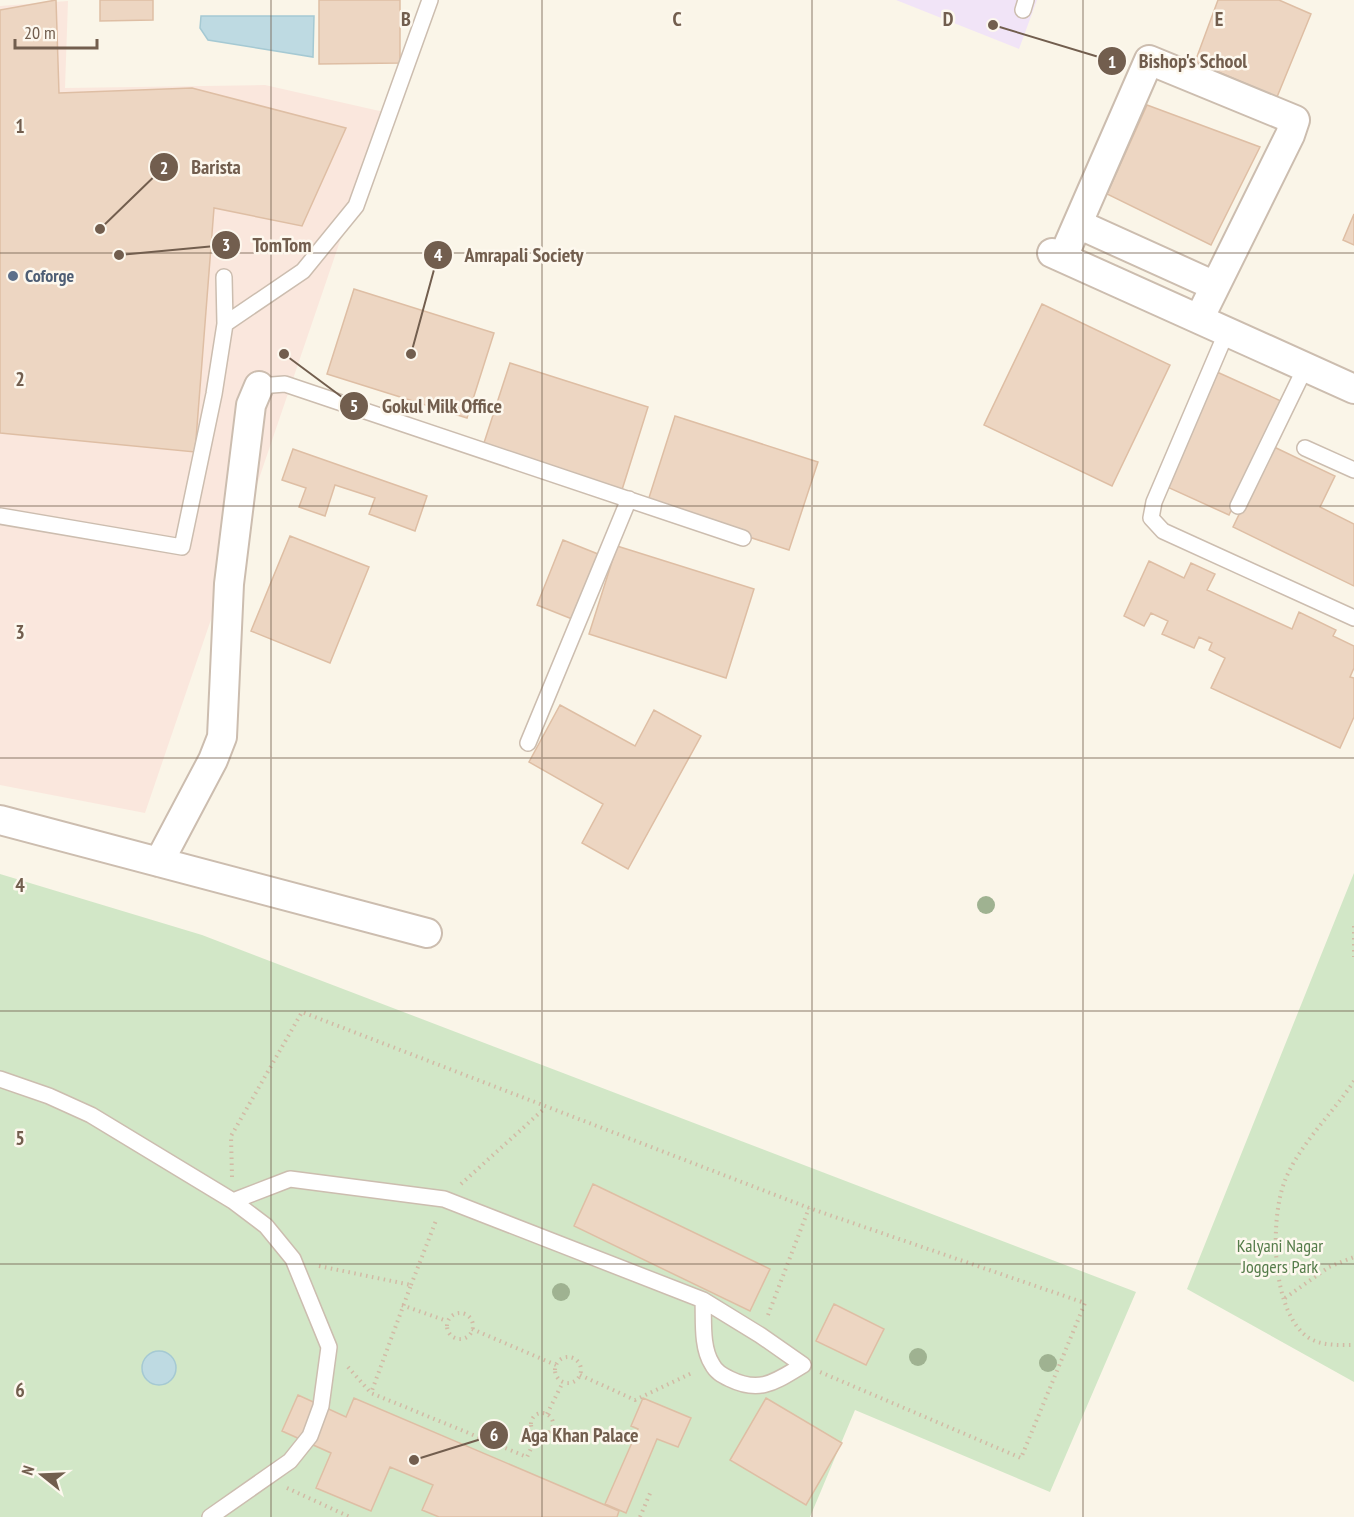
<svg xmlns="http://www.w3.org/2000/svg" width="1354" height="1517" font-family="'PT Sans Narrow',sans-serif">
  <rect width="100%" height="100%" fill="#faf5e8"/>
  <!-- commercial -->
  <path fill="#fae7dd" d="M68 1 65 88 265 85 384 112 145 813 0 785V6Z"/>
  <!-- education -->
  <path fill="#f1e4f7" d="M896 0H1037L1019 49Z"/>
  <!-- green -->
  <path fill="#d2e7c7" d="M1354 873V1382L1187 1289Z
    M0 874 202 935 1136 1292 1050 1492 855 1410 810 1517H0Z"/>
  <!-- water -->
  <path fill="#bedae2" stroke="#a5c9d3" stroke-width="1.5" d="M201 16H314L313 57 208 40 200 28Z
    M142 1368a17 17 0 1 1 34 0a17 17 0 1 1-34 0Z"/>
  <!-- building -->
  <path fill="#edd6c2" stroke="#debea4" stroke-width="1.5" d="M56 0 59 93 192 88 346 128 302 226 214 208 195 452 0 433V10Z
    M100 0H153V20L100 21Z
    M319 0H400V63L319 64Z
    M1218 0H1279L1311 14 1277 97 1195 62Z
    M1147 105 1260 147 1211 245 1107 194Z
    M1354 214V245L1343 240Z
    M354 289 494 333 467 418 327 374Z
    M1042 304 1170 365 1112 486 984 425Z
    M510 363 648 407 621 493 482 449Z
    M1217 372 1281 401 1229 515 1165 486Z
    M675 416 818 462 789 550 647 504Z
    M1272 446 1335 476 1320 507 1354 524V586L1233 527Z
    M293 449 427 496 415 531 369 514 375 498 335 485 325 516 299 507 306 488 282 480Z
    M290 536 369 567 330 663 251 631Z
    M563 540 598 554 572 619 537 605Z
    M617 546 754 589 726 678 589 634Z
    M1149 561 1184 578 1191 563 1215 574 1207 590 1292 629 1299 612 1336 630 1333 636 1354 646V668L1350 677 1354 678V717L1340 748 1211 688 1225 658 1209 650 1212 643 1199 637 1194 648 1162 634 1168 621 1151 613 1144 626 1124 616Z
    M560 705 635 746 654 710 701 736 628 869 582 843 603 804 529 762Z
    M593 1184 770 1269 750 1311 574 1226Z
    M834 1304 884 1329 866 1365 816 1341Z
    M298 1395 346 1417 354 1398 619 1511 617 1517H439L422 1510 433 1485 390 1467 371 1511 316 1488 331 1453 282 1431Z
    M643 1398 691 1418 678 1447 657 1439 626 1513 605 1504 638 1429 631 1426Z
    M766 1398 842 1443 806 1505 730 1460Z"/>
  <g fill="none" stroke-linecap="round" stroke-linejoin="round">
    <defs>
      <path id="service" d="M1023 10 1026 0
        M224 277 225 324
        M1227 331 1154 502 1151 518 1163 531 1354 618
        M259 386 285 384 743 538
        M1305 448 1354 470
        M1238 506 1306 366
        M0 516 182 547 214 394 225 324 303 271 356 206 430 0
        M528 743 629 499
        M0 1079 49 1096 91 1115 233 1201 266 1226 293 1259 329 1347 321 1406 310 1436 290 1461 210 1517
        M233 1201 290 1179 444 1199 703 1300 760 1335 803 1365C776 1381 761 1394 730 1379 722 1375 716 1372 712 1364 701 1347 704 1319 703 1300"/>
      <path id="minor" d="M1078 224 1215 286
        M1052 253 1354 389
        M1063 257 1149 60 1295 120 1290 135 1199 319
        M0 820 427 933
        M159 862 213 760 222 737 229 584 251 405 259 386"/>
    </defs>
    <!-- service casing -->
    <use href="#service" stroke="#ccbdaf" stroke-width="18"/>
    <!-- minor casing -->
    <use href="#minor" stroke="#ccbdaf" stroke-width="32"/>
    <!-- path -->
    <path stroke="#d2baa5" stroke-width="4" stroke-dasharray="1.5 4.5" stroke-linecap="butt" d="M1354 926V957
      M1354 1081C1333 1113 1297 1147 1284 1183 1270 1221 1271 1313 1309 1338 1322 1346 1340 1345 1354 1345
      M232 1177 231 1136 302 1012 809 1208 1085 1303 1021 1458 820 1372
      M461 1184 545 1108
      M319 1266 411 1285 371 1393
      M411 1285 437 1218
      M1285 1298 1329 1267 1354 1257
      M402 1305 447 1321
      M447 1326a13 13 0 1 1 26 0a13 13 0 1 1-26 0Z
      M768 1315 809 1208
      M472 1329 556 1365
      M555 1370a13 13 0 1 1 26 0a13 13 0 1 1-26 0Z
      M348 1367 371 1393 527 1457 538 1434
      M580 1375 635 1400 694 1372
      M531 1424a11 11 0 1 1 22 0a11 11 0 1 1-22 0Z
      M547 1414 563 1382
      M287 1488 350 1517
      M640 1517 651 1491"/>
    <!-- service -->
    <use href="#service" stroke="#fff" stroke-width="15"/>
    <!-- minor -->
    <use href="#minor" stroke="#fff" stroke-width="28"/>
  </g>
  <!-- trees -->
  <g fill="#9fb291">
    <circle cx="986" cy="905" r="9"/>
    <circle cx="561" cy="1292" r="9"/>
    <circle cx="918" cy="1357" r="9"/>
    <circle cx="1048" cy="1363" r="9"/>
  </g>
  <!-- grid -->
  <path fill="none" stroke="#725e4e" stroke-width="1.5" stroke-opacity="0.55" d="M271 0V1517M542 0V1517M812 0V1517M1083 0V1517M0 253H1354M0 506H1354M0 758H1354M0 1011H1354M0 1264H1354"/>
  <!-- markers -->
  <circle fill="#5c6f8a" stroke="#fdf8ee" stroke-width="2" cx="13" cy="276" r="6"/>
  <g text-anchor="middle" stroke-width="5" stroke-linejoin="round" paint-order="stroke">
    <!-- service labels -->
    <g font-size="18" font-weight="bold" fill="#4e5e75" stroke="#fdf8ee" text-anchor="start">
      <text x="25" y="282">Coforge</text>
    </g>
    <!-- park labels -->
    <g font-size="18" fill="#557c4a" stroke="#fdf8ee">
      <text x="1280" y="1252">Kalyani Nagar<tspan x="1280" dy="21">Joggers Park</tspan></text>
    </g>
  </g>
  <g font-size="20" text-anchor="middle" font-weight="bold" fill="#725e4e" stroke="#fdf8ee" stroke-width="5" stroke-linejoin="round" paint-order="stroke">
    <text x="406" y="26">B</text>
    <text x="677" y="26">C</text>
    <text x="948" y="26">D</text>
    <text x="1219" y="26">E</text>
    <text x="20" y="133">1</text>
    <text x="20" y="386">2</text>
    <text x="20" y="639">3</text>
    <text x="20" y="892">4</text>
    <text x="20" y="1145">5</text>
    <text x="20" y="1397">6</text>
  </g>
  <!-- callouts -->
  <path fill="none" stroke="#725e4e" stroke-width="2" d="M993 25L1112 61M100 229L164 167M119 255L226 245M411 354L438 255M284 354L354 406M414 1460L494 1435"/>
  <g fill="#725e4e" stroke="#fdf8ee" stroke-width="2">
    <circle cx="993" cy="25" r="6"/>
    <circle cx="100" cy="229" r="6"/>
    <circle cx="119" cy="255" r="6"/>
    <circle cx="411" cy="354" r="6"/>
    <circle cx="284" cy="354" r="6"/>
    <circle cx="414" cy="1460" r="6"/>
    <circle cx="1112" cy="61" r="15"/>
    <circle cx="164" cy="167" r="15"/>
    <circle cx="226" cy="245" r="15"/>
    <circle cx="438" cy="255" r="15"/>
    <circle cx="354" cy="406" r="15"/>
    <circle cx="494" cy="1435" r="15"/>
  </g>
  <g font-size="18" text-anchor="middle" font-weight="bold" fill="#fff">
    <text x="1112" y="68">1</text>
    <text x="164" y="174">2</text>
    <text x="226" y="251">3</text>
    <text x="438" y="261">4</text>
    <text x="354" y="412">5</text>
    <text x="494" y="1441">6</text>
  </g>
  <g font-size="20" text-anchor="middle" font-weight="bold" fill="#725e4e" stroke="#fdf8ee" stroke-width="5" stroke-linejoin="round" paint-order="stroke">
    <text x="1193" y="68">Bishop's School</text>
    <text x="216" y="174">Barista</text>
    <text x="282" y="252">TomTom</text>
    <text x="524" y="262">Amrapali Society</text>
    <text x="442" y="413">Gokul Milk Office</text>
    <text x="580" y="1442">Aga Khan Palace</text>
  </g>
  <!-- north arrow -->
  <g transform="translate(42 1475) rotate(288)" stroke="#fdf8ee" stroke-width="4.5" paint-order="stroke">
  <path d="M0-4.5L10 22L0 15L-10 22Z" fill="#725e4e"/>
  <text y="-9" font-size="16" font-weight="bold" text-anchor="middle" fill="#725e4e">N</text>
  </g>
  <!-- scale -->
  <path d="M15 39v9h82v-9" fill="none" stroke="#725e4e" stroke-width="3"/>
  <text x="24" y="39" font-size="18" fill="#725e4e" stroke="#fdf8ee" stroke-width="4.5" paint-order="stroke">20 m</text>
</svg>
